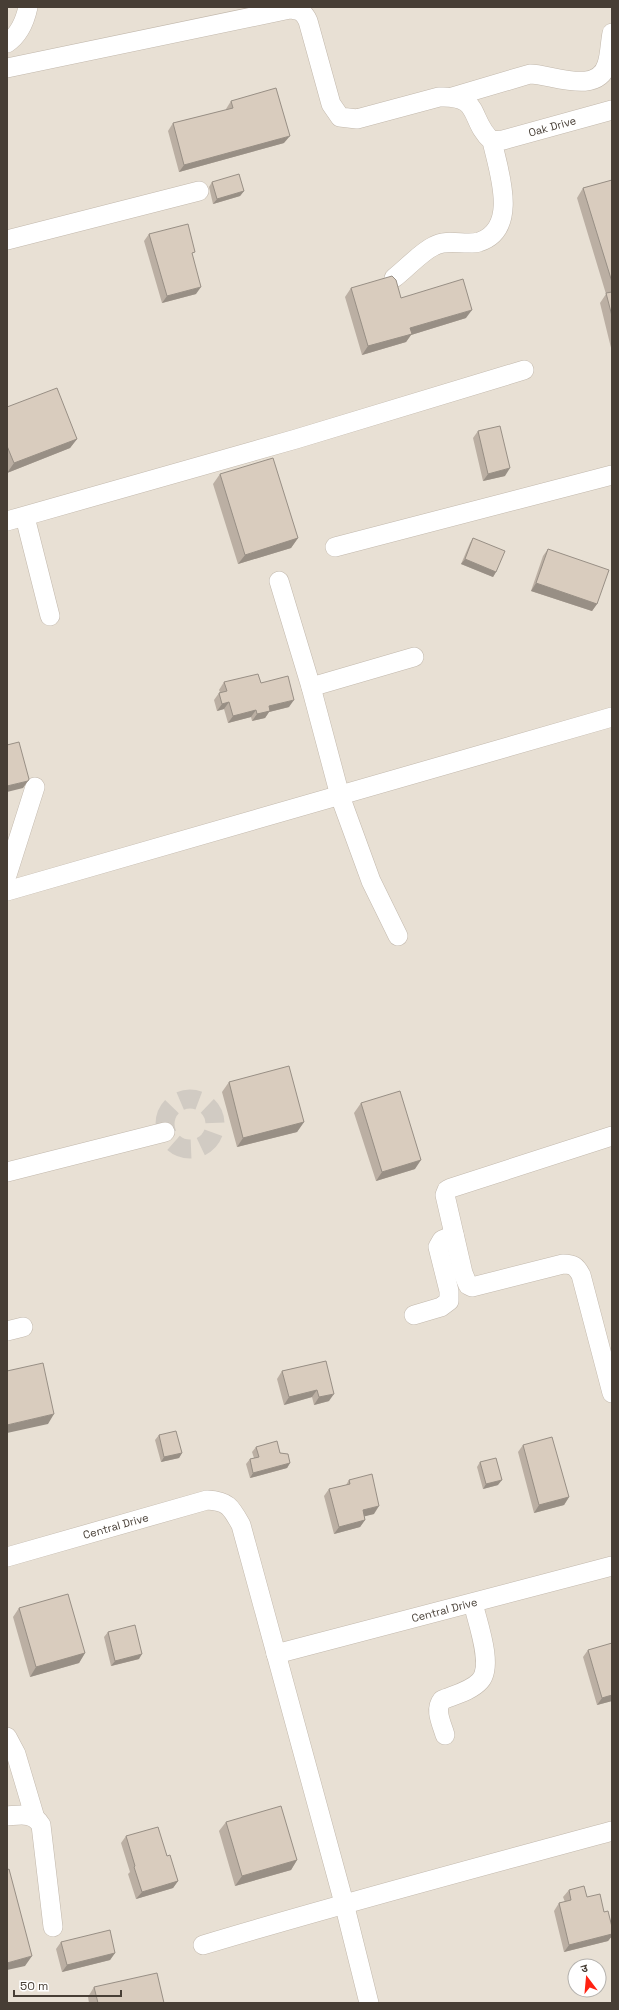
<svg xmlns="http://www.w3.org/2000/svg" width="619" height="2010" font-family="'Space Grotesk','Noto Sans Devanagari',sans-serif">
  <rect width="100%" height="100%" fill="#f4eee6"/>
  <!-- residential -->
  <path fill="#e8e0d4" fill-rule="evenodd" d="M7 7H612V2003H7ZM575 1966H599V1990H575Z"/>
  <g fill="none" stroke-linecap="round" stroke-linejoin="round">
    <!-- minor-tunnel -->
    <path stroke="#d1cbc3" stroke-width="19" stroke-dasharray="19 10" stroke-linecap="butt" d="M165 1124a25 25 0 1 1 50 0a25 25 0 1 1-50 0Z"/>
    <defs>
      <g id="minor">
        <path d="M7 43C19 35 25 21 28 7"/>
        <path d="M7 68 290 9C300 10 304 12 308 21L331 104 340 117 357 119 439 97C483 95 468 120 492 141 498 169 520 229 479 242 465 246 448 238 434 246 421 252 406 269 394 278"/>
        <path d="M452 97 530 74C551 74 598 96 607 64 610 55 610 43 612 33"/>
        <path id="s1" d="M492 141 503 140 612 110"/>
        <path d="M7 240 199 191"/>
        <path d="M25 517 50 616"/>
        <path d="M7 521 296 439 524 370"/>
        <path d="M335 547 612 475"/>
        <path d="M279 581 311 687 340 796 371 881 398 936"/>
        <path d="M311 687 414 657"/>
        <path d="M7 875 35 787"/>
        <path d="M7 891 612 717"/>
        <path d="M612 1136 451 1188 447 1190 445 1195 463 1273 468 1285 472 1287 563 1264C573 1264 576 1266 581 1275L612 1393"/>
        <path d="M7 1172 165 1132"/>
        <path d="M414 1315 441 1307 449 1301V1291L438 1247 442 1240 454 1235"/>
        <path d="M7 1331 23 1327"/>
        <path id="s2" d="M7 1557 207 1500C228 1501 231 1507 241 1525L344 1903 369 2003"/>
        <path id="s3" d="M276 1654 612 1566"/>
        <path d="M445 1735C442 1724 434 1710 442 1700 454 1695 471 1691 480 1681 494 1666 477 1621 473 1603"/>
        <path d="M7 1737 16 1754 35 1818"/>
        <path d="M7 1816C21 1815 33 1812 41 1825L53 1927"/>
        <path d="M203 1945C339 1904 476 1868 612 1831"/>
      </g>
    </defs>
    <!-- minor casing -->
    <use href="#minor" stroke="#c2b8ac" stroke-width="20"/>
    <!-- minor -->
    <use href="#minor" stroke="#fff" stroke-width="19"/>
  </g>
  <!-- wall -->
  <path fill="#bbafa3" d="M231 101 284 143 179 172 168 131 173 123 226 110V109Z
    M612 180V352L600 303 606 294 577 198 583 188Z
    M212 182 244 191 240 196 213 204 209 187Z
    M149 234 196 294 162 303 144 241Z
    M351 288 401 298 466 318 411 335 406 342 362 355 345 297Z
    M7 407 77 439 70 448 7 473Z
    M478 431 505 476 483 481 473 438Z
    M220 474 298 538 291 548 238 564 213 484Z
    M473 538 496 572 493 577 461 564 470 543Z
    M548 549 597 604 592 611 531 591 543 556Z
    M224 682 261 683 289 707 269 712 265 718 252 721 251 717 228 723 224 709 217 711 214 700 219 693 220 692 219 690Z
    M229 1082 304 1122 297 1132 237 1147 222 1092Z
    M361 1103 415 1169 376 1181 354 1113Z
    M326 1361 329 1401 314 1405 312 1397 284 1405 277 1379 282 1371Z
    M159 1435 182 1453 179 1458 161 1462 155 1440Z
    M523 1445 569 1497 564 1505 534 1513 518 1452Z
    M256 1447 280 1453 290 1463 287 1468 250 1478 246 1464 250 1459 254 1458 252 1452Z
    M480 1462 498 1485 483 1489 477 1467Z
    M349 1480 374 1514 364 1516 365 1520 360 1527 334 1534 324 1496 329 1489 346 1485Z
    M19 1608 85 1653 79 1663 30 1677 13 1617Z
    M108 1632 139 1659 111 1666 104 1637Z
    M588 1650 612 1701 597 1705 583 1657Z
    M226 1822 297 1860 291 1870 235 1886 219 1831Z
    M126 1836 167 1856 178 1881 173 1888 136 1899 128 1874 130 1872 121 1843Z
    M569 1890 587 1897 604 1912 612 1927V1936L608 1941 564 1952 554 1911 559 1903 565 1902 563 1897Z
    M61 1942 115 1953 110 1960 62 1972 56 1949Z
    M94 1987 164 2003H89L88 1997Z"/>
  <!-- shaded-wall -->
  <path fill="#988f85" d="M290 136 284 143 179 172 184 165Z
    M244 191 240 196 213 204 217 199Z
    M201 287 196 294 162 303 167 296Z
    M472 310 466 318 411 335 406 342 362 355 368 346 410 328Z
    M77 439 70 448 7 473 14 463Z
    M510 468 505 476 483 481 488 474Z
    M298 538 291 548 238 564 245 555Z
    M465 559 496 572 493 577 461 564Z
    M536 583 597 604 592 611 531 591Z
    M294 700 289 707 269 712 265 718 252 721 257 714 269 706Z
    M229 702 224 709 217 711 222 704Z
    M256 710 251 717 228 723 233 716Z
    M28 781 23 788 7 792V786Z
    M304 1122 297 1132 237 1147 243 1138Z
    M421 1160 415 1169 376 1181 382 1172Z
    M317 1390 312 1397 284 1405 289 1397Z
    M334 1394 329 1401 314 1405 319 1397Z
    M54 1414 48 1424 7 1433V1425Z
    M182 1453 179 1458 161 1462 164 1457Z
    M290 1463 287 1468 250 1478 253 1473Z
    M502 1480 498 1485 483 1489 486 1484Z
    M569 1497 564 1505 534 1513 539 1505Z
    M379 1506 374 1514 358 1518 363 1510Z
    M365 1520 360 1527 334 1534 339 1527Z
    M85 1653 79 1663 30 1677 36 1667Z
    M142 1654 139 1659 111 1666 115 1661Z
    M612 1695V1701L597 1705 602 1698Z
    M297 1860 291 1870 235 1886 242 1876Z
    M178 1881 173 1888 136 1899 142 1892Z
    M612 1934V1936L608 1941 564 1952 569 1945Z
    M115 1953 110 1960 62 1972 67 1965Z
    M32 1956 25 1966 7 1970V1963Z"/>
  <!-- building -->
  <path fill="#d9ccbe" stroke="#988f85" d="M276 88 290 136 184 165 173 123 233 108 231 101Z
    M239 174 244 191 217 199 212 182Z
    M612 180V282L583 188Z
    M188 224 195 252 192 253 201 287 167 296 149 234Z
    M392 276 396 280 401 298 463 279 472 310 410 328 412 334 368 346 351 288Z
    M612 292V316L606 293Z
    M57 388 77 439 14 463 7 446V407Z
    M500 426 510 468 488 474 478 431Z
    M273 458 298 538 245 555 220 474Z
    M473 538 505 551 496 572 465 559Z
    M548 549 609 570 597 604 536 583Z
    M258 674 261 683 288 676 294 700 269 706 270 711 257 714 256 710 233 716 229 702 222 704 219 693 227 691 224 682Z
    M19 742 29 779 28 781 7 786V745Z
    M289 1066 304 1122 243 1138 229 1082Z
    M400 1091 421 1160 382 1172 361 1103Z
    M326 1361 334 1394 319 1397 317 1390 289 1397 282 1371Z
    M43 1363 54 1414 7 1425V1371Z
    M176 1431 182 1453 164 1457 159 1435Z
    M552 1437 569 1497 539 1505 523 1445Z
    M277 1441 280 1453 288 1454 290 1463 253 1473 250 1459 259 1457 256 1447Z
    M496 1458 502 1480 486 1484 480 1462Z
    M372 1474 379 1506 363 1510 365 1520 339 1527 329 1489 350 1484 349 1480Z
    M68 1594 85 1653 36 1667 19 1608Z
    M135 1625 142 1654 115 1661 108 1632Z
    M612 1643V1695L602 1698 588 1650Z
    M281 1806 297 1860 242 1876 226 1822Z
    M158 1827 167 1856 170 1855 178 1881 142 1892 134 1867 135 1866 126 1836Z
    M9 1869 32 1956 7 1963V1870Z
    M584 1886 587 1897 600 1894 604 1912 608 1911 612 1927V1934L569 1945 559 1903 571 1900 569 1890Z
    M110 1930 115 1953 67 1965 61 1942Z
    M157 1973 164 2003H98L94 1987Z"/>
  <g text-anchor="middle" stroke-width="3" stroke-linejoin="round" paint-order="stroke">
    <!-- street labels -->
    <g font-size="11" fill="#473e35" stroke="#fff">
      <text dy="4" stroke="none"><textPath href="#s1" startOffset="62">Oak Drive</textPath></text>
      <text dy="4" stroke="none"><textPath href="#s2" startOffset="113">Central Drive</textPath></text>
      <text dy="4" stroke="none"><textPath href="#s3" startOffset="174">Central Drive</textPath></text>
    </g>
  </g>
  <!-- border -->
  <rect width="619" height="2010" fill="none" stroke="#473e35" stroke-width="16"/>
  <!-- north arrow -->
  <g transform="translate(587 1978) rotate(344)"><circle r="19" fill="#ffffff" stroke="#b5b2ae"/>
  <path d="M0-3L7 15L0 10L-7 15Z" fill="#ff2112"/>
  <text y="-6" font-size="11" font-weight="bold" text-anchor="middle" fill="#473e35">उ</text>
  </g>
  <!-- scale -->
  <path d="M14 1990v6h107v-6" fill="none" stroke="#473e35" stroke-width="2"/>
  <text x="20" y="1990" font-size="12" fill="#473e35" stroke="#ffffff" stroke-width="3" paint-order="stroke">50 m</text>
</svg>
